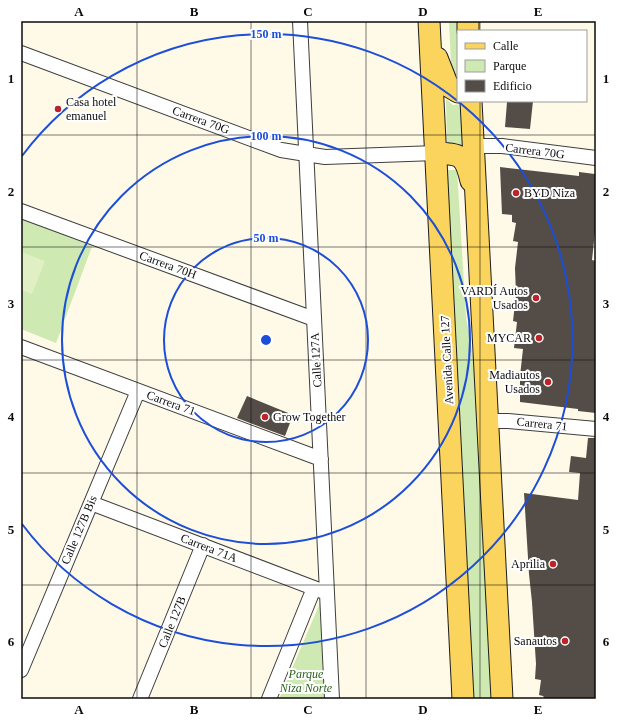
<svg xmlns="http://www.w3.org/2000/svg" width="617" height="720" font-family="Georgia,serif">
  <rect width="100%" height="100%" fill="#fffae8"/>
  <!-- green -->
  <path fill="#cfe9b2" d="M449 21H459L458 31V89L452 84Z
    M446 99 453 105 461 104 467 158 447 147Z
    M446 170H457L466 317 478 384 492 699H474L459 392Z
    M21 217 93 244 56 343 21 329Z
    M320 603 324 699H279Z"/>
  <!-- pitch -->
  <path fill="#e1f0c4" d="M21 252 45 261 32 294 21 290Z"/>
  <!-- building -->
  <path fill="#534c47" d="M512 101H533L530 129 505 127 507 102H511Z
    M500 167 579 176V172L595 174 596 232H595L592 260 596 261V413L578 411V409L520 402V376L523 349 514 348 517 322 513 321 516 295 515 268 518 242 513 241 516 223 512 222V215L502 214Z
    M247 396 293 415 285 436 237 418Z
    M588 438H596V699H545L543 696 539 695 541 680 535 679 536 664 532 602 529 574 524 493 578 500 580 473 569 472 571 456 586 458Z"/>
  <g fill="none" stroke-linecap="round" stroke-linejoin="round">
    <defs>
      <path id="street" d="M300 21 332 699
        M21 53 281 150 325 157 436 153
        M474 146H502L596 158
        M21 211 314 319
        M21 347 321 459
        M488 421H508L596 429
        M91 503 327 593
        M21 670 138 391
        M140 699 203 545
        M269 699 314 588"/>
      <path id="primary" d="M429 21 463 699
        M468 21V31
        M437 58 448 86 458 92
        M471 101 502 699
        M436 153C461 154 465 155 471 181"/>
    </defs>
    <!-- street casing -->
    <use href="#street" stroke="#3e3e3e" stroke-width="16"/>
    <!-- primary casing -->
    <use href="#primary" stroke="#1c1c1c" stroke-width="23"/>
    <!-- street -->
    <use href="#street" stroke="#fff" stroke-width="14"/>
    <!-- primary -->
    <use href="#primary" stroke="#fbd45d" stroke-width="21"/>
  </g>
  <!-- grid -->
  <path fill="none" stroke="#0b0b0b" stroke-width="1" stroke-opacity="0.55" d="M137 21V699M251 21V699M366 21V699M480 21V31M480 101V699M21 135H596M21 247H596M21 360H596M21 473H596M21 585H596"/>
  <!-- distance rings -->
  <g fill="none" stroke="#1d4ed8" stroke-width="2">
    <circle cx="266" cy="340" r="102"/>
    <circle cx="266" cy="340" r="204"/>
    <path d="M22 156A306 306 0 1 1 22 524"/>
  </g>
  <!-- markers -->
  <g fill="#bb222a" stroke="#fff" stroke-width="1.5">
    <circle cx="58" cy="109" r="4"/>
    <circle cx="516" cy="193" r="4"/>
    <circle cx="536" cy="298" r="4"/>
    <circle cx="539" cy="338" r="4"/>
    <circle cx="548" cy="382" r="4"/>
    <circle cx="265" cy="417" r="4"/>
    <circle cx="553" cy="564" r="4"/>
    <circle cx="565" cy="641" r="4"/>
  </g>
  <g text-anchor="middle" stroke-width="4" stroke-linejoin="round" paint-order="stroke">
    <!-- poi labels -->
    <g font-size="12" fill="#0b0b0b" stroke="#fff" text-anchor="end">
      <text x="66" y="106" text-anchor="start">Casa hotel<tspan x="66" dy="14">emanuel</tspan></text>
      <text x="524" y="197" text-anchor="start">BYD Niza</text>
      <text x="528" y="295">VARDÍ Autos<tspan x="528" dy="14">Usados</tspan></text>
      <text x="531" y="342">MYCAR</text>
      <text x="540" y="379">Madiautos<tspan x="540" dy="14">Usados</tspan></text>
      <text x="273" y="421" text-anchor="start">Grow Together</text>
      <text x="545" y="568">Aprilia</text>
      <text x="557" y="645">Sanautos</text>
    </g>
    <!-- street labels -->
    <g font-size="12" fill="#0b0b0b" stroke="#fff">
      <text transform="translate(201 120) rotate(20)" y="4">Carrera 70G</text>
      <text transform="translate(535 151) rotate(7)" y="4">Carrera 70G</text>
      <text transform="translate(168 265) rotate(20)" y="4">Carrera 70H</text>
      <text transform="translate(316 360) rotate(-93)" y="4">Calle 127A</text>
      <text transform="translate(447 360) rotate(-93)" y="4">Avenida Calle 127</text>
      <text transform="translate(171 403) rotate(20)" y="4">Carrera 71</text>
      <text transform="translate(542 424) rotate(6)" y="4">Carrera 71</text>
      <text transform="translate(79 530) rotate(-67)" y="4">Calle 127B Bis</text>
      <text transform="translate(209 548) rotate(21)" y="4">Carrera 71A</text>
      <text transform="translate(172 622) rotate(-68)" y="4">Calle 127B</text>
    </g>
    <!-- park labels -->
    <g font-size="12" font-style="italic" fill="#2a621b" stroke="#fff">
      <text x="306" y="678">Parque<tspan x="306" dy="14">Niza Norte</tspan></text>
    </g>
  </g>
  <circle cx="266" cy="340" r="6" fill="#1d4ed8" stroke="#fff" stroke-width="2"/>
  <g font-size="12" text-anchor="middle" font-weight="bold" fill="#1d4ed8" stroke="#fff" stroke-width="4" stroke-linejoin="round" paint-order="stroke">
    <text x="266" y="38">150 m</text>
    <text x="266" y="140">100 m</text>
    <text x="266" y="242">50 m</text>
  </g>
  <!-- border -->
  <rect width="617" height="720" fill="none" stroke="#ffffff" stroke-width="44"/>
  <!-- legend -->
  <rect x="457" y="30" width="130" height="72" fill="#ffffff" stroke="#9d9d9d"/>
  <rect x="465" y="43" width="20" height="6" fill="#fbd45d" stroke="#9d9d9d"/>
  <text x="493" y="50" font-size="12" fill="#0b0b0b">Calle</text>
  <rect x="465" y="60" width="20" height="12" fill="#cfe9b2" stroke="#9d9d9d"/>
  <text x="493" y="70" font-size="12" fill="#0b0b0b">Parque</text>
  <rect x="465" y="80" width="20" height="12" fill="#534c47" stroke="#9d9d9d"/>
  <text x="493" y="90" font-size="12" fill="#0b0b0b">Edificio</text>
  <rect x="22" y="22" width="573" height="676" fill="none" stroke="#0b0b0b" stroke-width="1.5"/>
  <g font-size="13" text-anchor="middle" font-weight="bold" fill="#0b0b0b">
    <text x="79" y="16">A</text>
    <text x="194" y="16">B</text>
    <text x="308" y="16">C</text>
    <text x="423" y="16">D</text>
    <text x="538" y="16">E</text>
    <text x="11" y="83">1</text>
    <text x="606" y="83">1</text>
    <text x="11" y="196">2</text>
    <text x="606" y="196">2</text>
    <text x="11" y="308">3</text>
    <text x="606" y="308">3</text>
    <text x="11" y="421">4</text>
    <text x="606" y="421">4</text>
    <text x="11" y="534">5</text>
    <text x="606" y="534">5</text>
    <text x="11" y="646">6</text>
    <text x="606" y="646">6</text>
    <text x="79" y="714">A</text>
    <text x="194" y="714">B</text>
    <text x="308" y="714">C</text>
    <text x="423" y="714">D</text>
    <text x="538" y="714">E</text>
  </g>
</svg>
